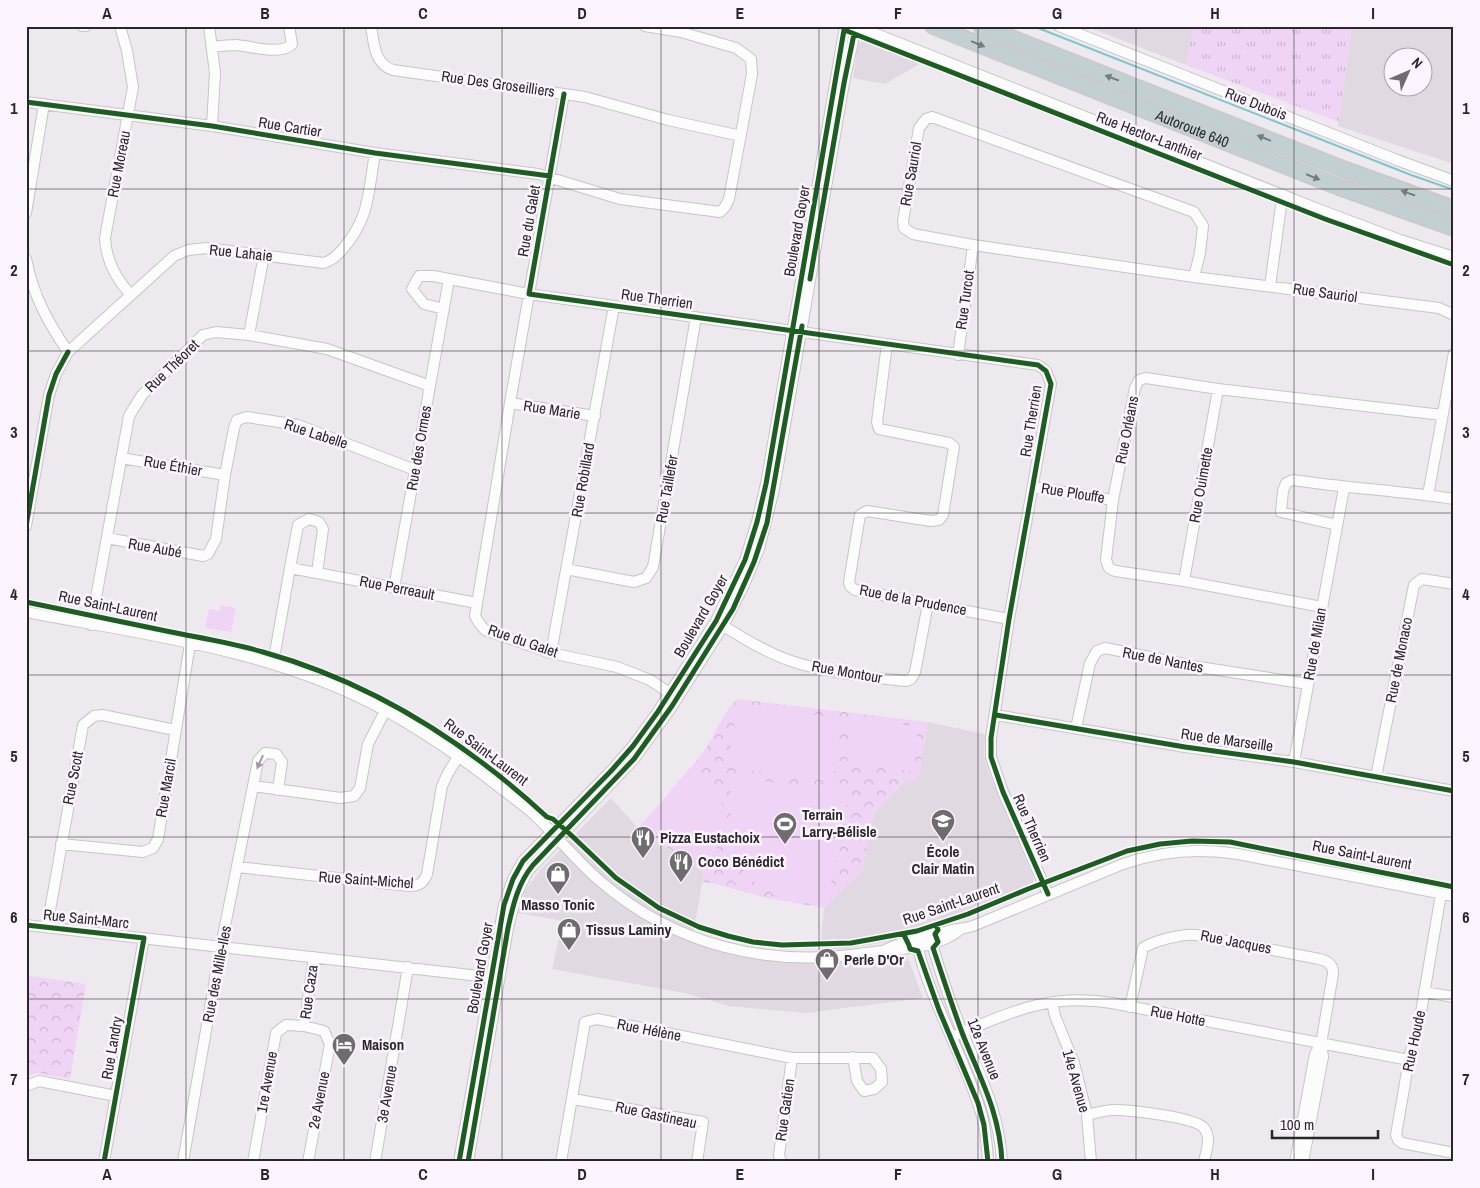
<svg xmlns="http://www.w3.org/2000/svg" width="1480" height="1188" font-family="'Archivo Narrow',sans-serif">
  <defs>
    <pattern id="grass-tufts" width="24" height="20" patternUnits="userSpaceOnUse" patternTransform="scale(1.25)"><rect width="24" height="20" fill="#f0d4f5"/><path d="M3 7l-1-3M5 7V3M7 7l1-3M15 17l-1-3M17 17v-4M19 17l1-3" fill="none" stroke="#ceb6d2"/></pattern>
    <pattern id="park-crowns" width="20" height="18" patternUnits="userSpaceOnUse" patternTransform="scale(1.25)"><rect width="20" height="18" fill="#f0d4f5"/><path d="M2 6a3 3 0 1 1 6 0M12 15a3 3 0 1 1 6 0" fill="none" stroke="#ceb6d2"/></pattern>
  </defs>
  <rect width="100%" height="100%" fill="#eee9ef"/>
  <!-- built -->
  <path fill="#e1d9e2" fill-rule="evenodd" d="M1085 26H1197L1195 41 1186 65Z
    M1352 26H1454V164L1338 126ZM1392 58H1422V88H1392Z
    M862 40H864L921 63 885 84 853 78 858 45Z
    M928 722 985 734 984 756 990 776 1034 879 1031 892 933 931 913 937 847 949 820 950 824 908 862 871 874 813 905 780 919 775Z
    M611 798 638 828 704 872 692 941 732 955 775 961 812 962 886 955 908 958 923 998 806 1013 729 1006 685 993 552 969 563 921 518 913 525 891 540 870Z"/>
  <!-- grass -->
  <path fill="url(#grass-tufts)" d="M1193 26H1352L1339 122 1186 65Z"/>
  <!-- park -->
  <path fill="url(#park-crowns)" d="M737 699 928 722 919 775 914 782 904 780 874 813 862 871 824 908 767 898 716 884 703 882 704 872 638 828C662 802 686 776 706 748 717 732 723 712 737 699Z
    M26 975 86 984 70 1079 38 1073 26 1076Z"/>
  <!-- garden -->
  <path fill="#f0d4f5" d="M221 605 236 608 231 632 205 628 209 609 220 611Z
    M738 703 842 719 833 782 728 767Z
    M853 718 918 727 912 771 847 762Z
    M689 769C733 802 735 822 706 868L657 840 640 827Z
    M733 777 842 792 846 789 854 800 845 807 827 904C762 896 727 881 731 809L727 808Z"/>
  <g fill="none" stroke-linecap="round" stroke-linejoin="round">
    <!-- stream -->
    <path stroke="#7dc7cc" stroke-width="2" d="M1033 26 1411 175 1454 190"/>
    <defs>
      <path id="minor" d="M82 26H86
        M120 26 127 51 133 87 105 238C106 261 116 279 131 295
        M209 26 215 73 212 126
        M371 26C374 43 374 64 393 70L585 97 668 120 741 136
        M856 26 1323 211 1400 240 1454 257
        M1059 26 1397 160 1454 181
        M212 47C220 46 229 45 236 45 251 46 281 56 292 44L289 26
        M564 94 510 403 475 616 479 623 485 630 551 653 617 667 650 680 674 696
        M26 102 212 126 375 153 538 174 620 199 720 212 725 207 729 199 752 74 751 59 736 48 681 32 645 26
        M26 213 44 104
        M26 259C34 298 47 320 68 352
        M1194 277 1200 253 1203 226 1194 212 932 117 926 119 919 128 903 221 904 228 913 234 973 245 1194 277 1439 308 1454 315
        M1270 286 1281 206 1284 195
        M444 309 424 304 412 289 419 276H433L449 279
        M249 335 264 255
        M887 344 877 422 879 429 949 443 954 447 943 515 939 520 931 521 867 511 860 515 849 582 850 586 855 590 1009 619
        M958 355 973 245
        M510 403 595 416
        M121 458 225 475
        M1033 487 1113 500
        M1428 495 1454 353
        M1337 525 1281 512 1283 491 1286 483 1293 480C1346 488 1400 491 1454 499
        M26 526 49 395 56 374 68 352 174 256 188 250 207 248 323 263C332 261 336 256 342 250 370 218 368 193 375 153
        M107 538 203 556 208 554 216 539 225 475 234 428 237 420 247 417 298 425 415 470
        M290 568 298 525 309 519 319 522 323 529 317 573
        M566 569 634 582 646 578 653 567 696 317
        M1184 581 1218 389
        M394 588 449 279 529 294 1038 365 1046 371 1051 384 1009 619 991 738V757L1003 792 1048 894
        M1322 607 1184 581 1115 571 1109 568 1106 560 1113 500 1135 388 1139 380 1146 378 1218 389 1442 415
        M26 612C142 634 265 649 371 703 412 724 449 749 485 776 500 788 516 799 530 811 555 833 575 860 600 881 675 946 769 968 866 953 898 948 932 951 960 930
        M719 623C742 638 765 652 791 661 826 673 869 677 906 681L911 679 915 672 928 604
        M91 625 129 416 142 395 203 335 216 332 249 335 327 349 430 386
        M551 653 614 306
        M273 664 290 568 477 603
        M996 715 1185 747 1294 762 1454 791
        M1076 728 1090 663 1097 651 1105 648 1199 667 1308 684
        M1294 762 1344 488
        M1376 777 1414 585 1422 579 1454 584
        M253 786 341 798 354 796 360 788 368 744 385 711
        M61 844 143 852 153 848 158 839 190 644
        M237 867 410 886C419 886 424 883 427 874L442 786 448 773 458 757
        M1441 894 1419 1024 1410 1054 1396 1135 1398 1140 1402 1143 1454 1153
        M26 925 497 978
        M47 927 83 725 94 716 102 715 175 730
        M930 937C940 972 951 1006 965 1038 982 1079 1000 1117 1002 1162
        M916 941C930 1002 965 1057 982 1116 986 1131 987 1147 988 1162
        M887 949C905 941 925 936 945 932 954 929 963 929 973 926L1123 864C1160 851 1200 848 1238 854L1454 896
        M1424 992 1454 997
        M1052 1002 1055 1016 1074 1063 1087 1115 1091 1162
        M1130 1007 1143 948C1153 941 1184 933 1196 935L1319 959C1328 961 1333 964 1333 974L1321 1044 1323 1057 1303 1162
        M304 1026 314 957
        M951 1037C1007 1014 1049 992 1112 1003L1409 1060
        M26 1086 39 1081 116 1096
        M573 1099 703 1122 697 1162
        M1087 1115C1096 1113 1105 1110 1114 1110 1130 1110 1195 1117 1204 1128 1212 1138 1206 1151 1204 1162
        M104 1162 144 938
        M183 1162 219 956 258 761 265 753 276 754 282 762 278 790
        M253 1162 276 1033 286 1025 304 1026 324 1031 330 1044 308 1162
        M375 1162 408 967
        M459 1162 504 905 513 879 523 861 611 771 633 746 657 713 716 621 745 560 757 522 766 484 845 26
        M468 1162 508 928 517 893 528 871 634 759 671 708 723 626 744 585 759 549 774 489 844 83 856 27
        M561 1162 585 1022 597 1019 792 1058H873L881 1069 882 1082 874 1089 864 1091 857 1081 853 1057
        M781 1162 779 1155 792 1058
        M1295 1162 1315 1054 1321 1044"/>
      <g id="highway">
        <path id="s1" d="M933 26 1339 187 1454 228"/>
        <path d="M981 26 1343 169 1454 209"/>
      </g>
    </defs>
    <!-- minor casing -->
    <use href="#minor" stroke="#c8c4c8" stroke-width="12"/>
    <!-- highway casing -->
    <use href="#highway" stroke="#cac8cb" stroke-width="18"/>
    <!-- minor -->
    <use href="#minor" stroke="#fcfcfd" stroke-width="10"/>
    <!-- highway -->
    <use href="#highway" stroke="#c2d0d2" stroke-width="15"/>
    <defs>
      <path id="cycleway" d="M847 31 1325 219 1454 265
        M564 94 529 294 1038 365 1046 371 1051 384 1009 619 991 738V757L1003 792 1048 894
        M26 102 212 126 375 153 550 176
        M810 279 844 83 854 34
        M26 526 49 395 56 374 68 352
        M26 602C74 612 122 622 171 632 201 638 233 643 263 652 370 682 466 742 547 817L553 819 571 835 616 878 659 908 699 927 728 936 753 942 782 945 851 943 917 931 968 914 1028 889 1127 851 1160 844 1192 841 1230 842 1454 887
        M996 715 1185 747 1294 762 1454 791
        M26 925 144 938 104 1162
        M936 925 938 930 935 934 938 942 933 948C943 977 952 1006 963 1035 980 1078 1000 1113 1002 1162
        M904 934C905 940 909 942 910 949L918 951 939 1010 978 1103 984 1125 988 1162
        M459 1162 504 905 513 879 523 861 611 771 633 746 657 713 716 621 745 560 757 522 766 484 844 30
        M468 1162 508 928C513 905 518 883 533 865L634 759 672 706 733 609 754 562 767 523 802 326"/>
    </defs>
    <!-- cycleway casing -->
    <use href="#cycleway" stroke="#fcf4fe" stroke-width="8"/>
    <!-- cycleway -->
    <use href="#cycleway" stroke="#1b5e20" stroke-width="5"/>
  </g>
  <!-- one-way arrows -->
  <defs><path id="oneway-solid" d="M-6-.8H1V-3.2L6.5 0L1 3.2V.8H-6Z" transform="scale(1.25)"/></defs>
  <g fill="#767c7e">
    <use href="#oneway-solid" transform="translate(978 44) rotate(22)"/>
    <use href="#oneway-solid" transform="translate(1112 78) rotate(-159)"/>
    <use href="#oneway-solid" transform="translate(1264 138) rotate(-158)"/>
    <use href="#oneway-solid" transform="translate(1313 177) rotate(22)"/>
    <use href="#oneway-solid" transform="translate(1408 193) rotate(-161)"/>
  </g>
  <use fill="#9e9c9e" href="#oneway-solid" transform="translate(260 762) rotate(114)"/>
  <!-- grid -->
  <path fill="none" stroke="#2a272a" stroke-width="1" stroke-opacity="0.55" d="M186 26V1162M344 26V1162M502 26V1162M661 26V1162M819 26V1162M978 26V1162M1136 26V1162M1294 26V1162M26 189H1454M26 351H1454M26 513H1454M26 675H1454M26 837H1454M26 999H1454"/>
  <!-- icons -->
  <defs>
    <symbol id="school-pin" viewBox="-11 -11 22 30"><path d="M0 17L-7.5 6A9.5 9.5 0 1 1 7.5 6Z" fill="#6f6b6f" stroke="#fcf4fe"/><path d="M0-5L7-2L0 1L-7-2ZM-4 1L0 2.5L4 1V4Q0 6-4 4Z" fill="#fff"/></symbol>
    <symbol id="stadium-pin" viewBox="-11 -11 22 30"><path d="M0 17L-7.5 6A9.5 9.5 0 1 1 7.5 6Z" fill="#6f6b6f" stroke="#fcf4fe"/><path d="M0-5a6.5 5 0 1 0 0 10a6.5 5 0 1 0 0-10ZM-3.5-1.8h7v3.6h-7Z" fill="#fff"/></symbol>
    <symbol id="restaurant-pin" viewBox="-11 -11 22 30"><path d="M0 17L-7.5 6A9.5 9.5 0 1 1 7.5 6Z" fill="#6f6b6f" stroke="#fcf4fe"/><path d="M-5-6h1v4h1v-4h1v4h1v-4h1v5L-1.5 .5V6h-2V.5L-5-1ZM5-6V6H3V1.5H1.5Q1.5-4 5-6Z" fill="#fff"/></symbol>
    <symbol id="shop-pin" viewBox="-11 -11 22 30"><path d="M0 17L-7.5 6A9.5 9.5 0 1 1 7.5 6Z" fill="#6f6b6f" stroke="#fcf4fe"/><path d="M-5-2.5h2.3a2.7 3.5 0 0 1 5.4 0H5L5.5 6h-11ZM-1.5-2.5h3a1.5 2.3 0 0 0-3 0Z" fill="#fff"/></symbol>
    <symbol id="hotel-pin" viewBox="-11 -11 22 30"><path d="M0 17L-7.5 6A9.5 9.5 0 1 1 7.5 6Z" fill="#6f6b6f" stroke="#fcf4fe"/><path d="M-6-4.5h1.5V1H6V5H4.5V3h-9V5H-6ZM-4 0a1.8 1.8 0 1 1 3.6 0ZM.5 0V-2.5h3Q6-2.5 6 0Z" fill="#fff"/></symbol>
  </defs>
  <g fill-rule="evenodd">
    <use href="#school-pin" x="929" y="807" width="28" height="38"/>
    <use href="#stadium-pin" x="771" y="810" width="28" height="38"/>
    <use href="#restaurant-pin" x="629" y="824" width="28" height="38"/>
    <use href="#restaurant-pin" x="667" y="848" width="28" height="38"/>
    <use href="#shop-pin" x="544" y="860" width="28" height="38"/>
    <use href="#shop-pin" x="555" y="916" width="28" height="38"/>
    <use href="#shop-pin" x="813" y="946" width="28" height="38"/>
    <use href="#hotel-pin" x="330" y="1031" width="28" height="38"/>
  </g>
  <g text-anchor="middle" stroke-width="5" stroke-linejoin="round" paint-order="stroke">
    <!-- street labels -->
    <g font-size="15" fill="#2a272a" stroke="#fcf4fe">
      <text transform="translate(498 84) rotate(8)" y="5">Rue Des Groseilliers</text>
      <text transform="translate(1256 104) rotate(21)" y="5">Rue Dubois</text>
      <text transform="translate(290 127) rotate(9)" y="5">Rue Cartier</text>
      <text dy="5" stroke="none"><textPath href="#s1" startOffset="279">Autoroute 640</textPath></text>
      <text transform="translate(1149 136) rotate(21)" y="5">Rue Hector-Lanthier</text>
      <text transform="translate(119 164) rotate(-79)" y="5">Rue Moreau</text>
      <text transform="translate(911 174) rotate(-80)" y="5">Rue Sauriol</text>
      <text transform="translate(529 221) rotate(-80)" y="5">Rue du Galet</text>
      <text transform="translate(797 231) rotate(-80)" y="5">Boulevard Goyer</text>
      <text transform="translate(241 253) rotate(6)" y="5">Rue Lahaie</text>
      <text transform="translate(1325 293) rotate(8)" y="5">Rue Sauriol</text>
      <text transform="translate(657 299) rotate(8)" y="5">Rue Therrien</text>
      <text transform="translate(965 300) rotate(-82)" y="5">Rue Turcot</text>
      <text transform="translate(172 366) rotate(-44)" y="5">Rue Théoret</text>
      <text transform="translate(552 410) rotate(9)" y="5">Rue Marie</text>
      <text transform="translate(1031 421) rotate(-81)" y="5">Rue Therrien</text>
      <text transform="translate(1127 430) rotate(-79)" y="5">Rue Orléans</text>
      <text transform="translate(316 434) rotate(18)" y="5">Rue Labelle</text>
      <text transform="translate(419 448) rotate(-80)" y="5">Rue des Ormes</text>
      <text transform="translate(173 466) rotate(10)" y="5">Rue Éthier</text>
      <text transform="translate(583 480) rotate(-80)" y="5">Rue Robillard</text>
      <text transform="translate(1201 485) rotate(-80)" y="5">Rue Ouimette</text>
      <text transform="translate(667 489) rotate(-80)" y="5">Rue Taillefer</text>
      <text transform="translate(1073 493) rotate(9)" y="5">Rue Plouffe</text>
      <text transform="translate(155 548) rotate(10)" y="5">Rue Aubé</text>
      <text transform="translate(397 588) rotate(11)" y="5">Rue Perreault</text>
      <text transform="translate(913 600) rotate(11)" y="5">Rue de la Prudence</text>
      <text transform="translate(108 606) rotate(12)" y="5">Rue Saint-Laurent</text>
      <text transform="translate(701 616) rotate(-60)" y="5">Boulevard Goyer</text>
      <text transform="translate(523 641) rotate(19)" y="5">Rue du Galet</text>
      <text transform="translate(1315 644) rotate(-80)" y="5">Rue de Milan</text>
      <text transform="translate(1163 660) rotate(11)" y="5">Rue de Nantes</text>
      <text transform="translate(1399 660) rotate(-79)" y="5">Rue de Monaco</text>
      <text transform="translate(847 672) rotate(10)" y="5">Rue Montour</text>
      <text transform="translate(1227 740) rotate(8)" y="5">Rue de Marseille</text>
      <text transform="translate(486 752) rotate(37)" y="5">Rue Saint-Laurent</text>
      <text transform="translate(73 778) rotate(-79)" y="5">Rue Scott</text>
      <text transform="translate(166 788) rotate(-80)" y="5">Rue Marcil</text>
      <text transform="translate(1032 828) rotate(66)" y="5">Rue Therrien</text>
      <text transform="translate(1362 855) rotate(11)" y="5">Rue Saint-Laurent</text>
      <text transform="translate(366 880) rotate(4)" y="5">Rue Saint-Michel</text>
      <text transform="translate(951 904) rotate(-19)" y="5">Rue Saint-Laurent</text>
      <text transform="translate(86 919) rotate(6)" y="5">Rue Saint-Marc</text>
      <text transform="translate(1236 942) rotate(11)" y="5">Rue Jacques</text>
      <text transform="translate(480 968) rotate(-80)" y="5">Boulevard Goyer</text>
      <text transform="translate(217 974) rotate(-79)" y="5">Rue des Mille-Iles</text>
      <text transform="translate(309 992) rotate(-82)" y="5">Rue Caza</text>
      <text transform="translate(1178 1016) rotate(11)" y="5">Rue Hotte</text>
      <text transform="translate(649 1030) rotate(11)" y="5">Rue Hélène</text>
      <text transform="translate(1414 1041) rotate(-78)" y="5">Rue Houde</text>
      <text transform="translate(112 1048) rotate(-80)" y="5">Rue Landry</text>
      <text transform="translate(984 1049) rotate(68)" y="5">12e Avenue</text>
      <text transform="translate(1076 1081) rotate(74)" y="5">14e Avenue</text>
      <text transform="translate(267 1082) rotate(-80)" y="5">1re Avenue</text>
      <text transform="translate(387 1094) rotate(-80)" y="5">3e Avenue</text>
      <text transform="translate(319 1100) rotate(-79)" y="5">2e Avenue</text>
      <text transform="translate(785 1110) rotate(-82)" y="5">Rue Gatien</text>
      <text transform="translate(656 1115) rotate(12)" y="5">Rue Gastineau</text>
    </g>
    <!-- poi labels -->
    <g font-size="15" font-weight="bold" fill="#2a272a" stroke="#fcf4fe" text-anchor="start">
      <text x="802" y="820">Terrain<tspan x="802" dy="17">Larry-Bélisle</tspan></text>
      <text x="660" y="843">Pizza Eustachoix</text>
      <text x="943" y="857" text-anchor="middle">École<tspan x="943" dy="17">Clair Matin</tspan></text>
      <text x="698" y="867">Coco Bénédict</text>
      <text x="558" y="910" text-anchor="middle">Masso Tonic</text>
      <text x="586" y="935">Tissus Laminy</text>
      <text x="844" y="965">Perle D'Or</text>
      <text x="362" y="1050">Maison</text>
    </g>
  </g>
  <!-- border -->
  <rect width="1480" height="1188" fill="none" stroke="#fcf4fe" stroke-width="55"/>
  <!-- north arrow -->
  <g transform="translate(1408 72) rotate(45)"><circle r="24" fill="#fcf4fe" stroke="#a8a2a9"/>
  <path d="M0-4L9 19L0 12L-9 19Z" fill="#6f6b6f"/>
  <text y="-8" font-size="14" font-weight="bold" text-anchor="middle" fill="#2a272a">N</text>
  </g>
  <!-- scale -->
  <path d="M1272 1130v8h106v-8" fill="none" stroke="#2a272a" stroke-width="2.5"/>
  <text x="1280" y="1130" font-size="15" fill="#2a272a" stroke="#fcf4fe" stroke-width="4" paint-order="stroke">100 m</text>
  <rect x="28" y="28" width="1424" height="1132" fill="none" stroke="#2a272a" stroke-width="2"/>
  <g font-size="16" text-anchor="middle" font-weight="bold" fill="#2a272a">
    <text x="107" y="19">A</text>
    <text x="265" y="19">B</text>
    <text x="423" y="19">C</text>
    <text x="582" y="19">D</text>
    <text x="740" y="19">E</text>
    <text x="898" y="19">F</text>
    <text x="1057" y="19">G</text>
    <text x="1215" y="19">H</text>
    <text x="1373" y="19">I</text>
    <text x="14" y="114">1</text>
    <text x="1466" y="114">1</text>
    <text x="14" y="276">2</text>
    <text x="1466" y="276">2</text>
    <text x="14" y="438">3</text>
    <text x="1466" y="438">3</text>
    <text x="14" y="600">4</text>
    <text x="1466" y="600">4</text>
    <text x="14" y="762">5</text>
    <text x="1466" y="762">5</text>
    <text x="14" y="923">6</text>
    <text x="1466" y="923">6</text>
    <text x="14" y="1085">7</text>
    <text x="1466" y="1085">7</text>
    <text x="107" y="1180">A</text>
    <text x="265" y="1180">B</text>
    <text x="423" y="1180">C</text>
    <text x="582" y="1180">D</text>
    <text x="740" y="1180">E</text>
    <text x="898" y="1180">F</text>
    <text x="1057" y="1180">G</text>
    <text x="1215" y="1180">H</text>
    <text x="1373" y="1180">I</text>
  </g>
</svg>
